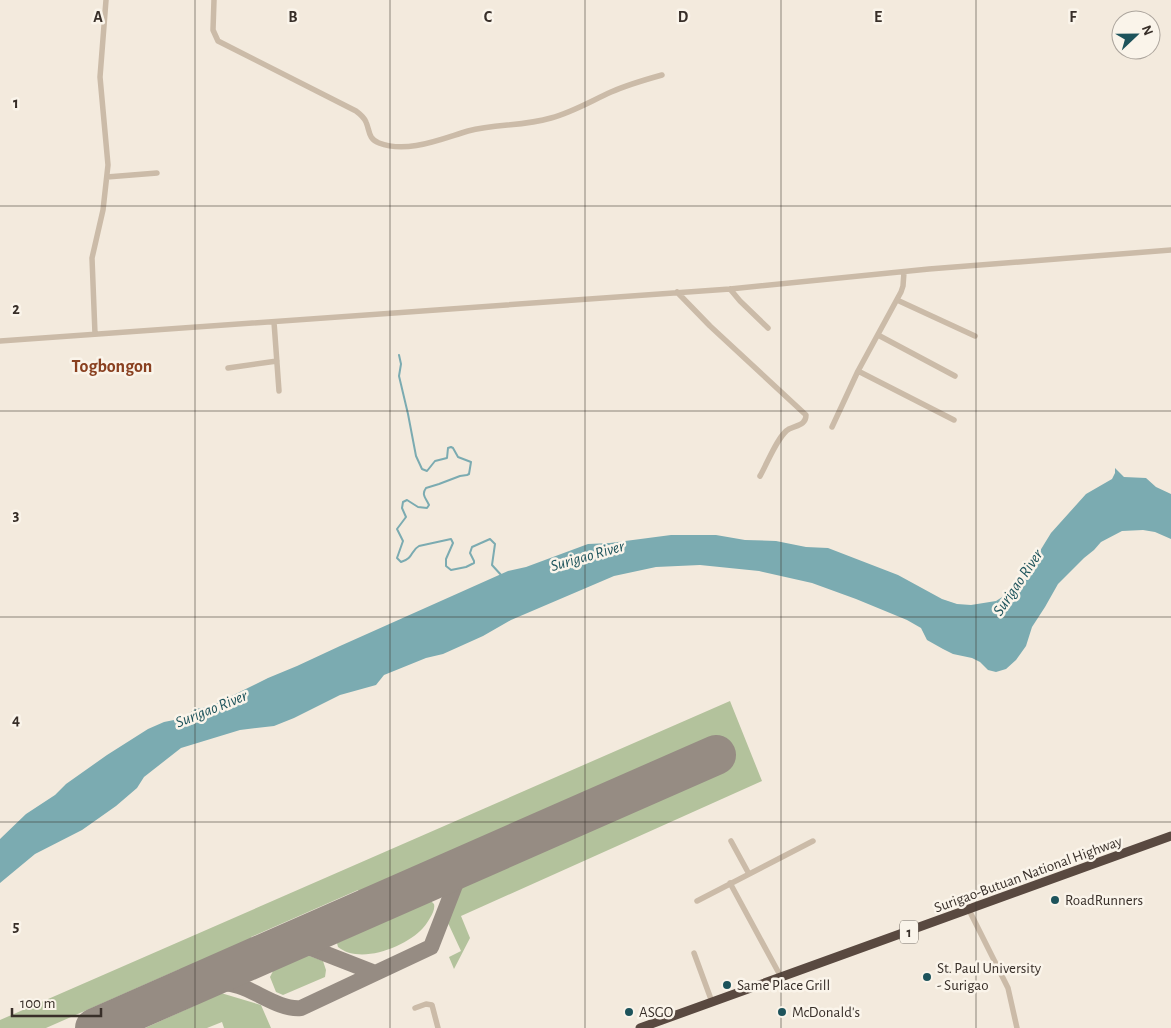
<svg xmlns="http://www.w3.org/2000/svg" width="1171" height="1028" font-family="'Alegreya Sans',sans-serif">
  <rect width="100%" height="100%" fill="#f3eadd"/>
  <!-- green -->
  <path fill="#b3c29c" d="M730 701 762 781 461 916 470 938 454 969 449 957 461 951 448 923 464 881 721 769 709 740 360 894 358 890 251 937 253 943 182 974 180 969 46 1028H0V1020Z
    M425 899H429L434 904C435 909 433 913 430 918 428 921 426 925 423 928 406 947 360 965 338 947L337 943 374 926 372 923Z
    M307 955 323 961 326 970 325 977 283 995 276 992 270 977 273 971Z
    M221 993 261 1005 271 1028H224L222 1022 207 1028H145L196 1005 194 1000 204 995 207 1000Z"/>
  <!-- water -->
  <path fill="#7babb1" d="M1115 468 1124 477 1146 478 1156 487 1171 494V539L1155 532 1143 530 1122 531 1101 542 1094 550 1084 558 1058 584 1045 607 1032 627 1026 646 1016 660 1006 669 996 672 988 670 980 662 972 658 953 654 943 649 927 640 921 628 907 620 856 599 812 583 759 571 700 565 656 567 614 576 511 620 483 636 443 654 426 658 384 675 376 685 340 695 294 718 274 726 240 730 181 748 144 777 137 788 116 806 82 830 35 854 0 883V839L26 814 55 795 66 784 107 755 148 729 164 722 179 719 196 709 211 706 268 678 297 666 340 646 508 571 526 567 588 544 610 543 671 535H716L745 540 776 541 806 547 828 548 898 575 942 599 957 604 971 605 996 601 1010 592 1028 565 1035 559 1051 533 1086 494 1112 479 1115 473Z"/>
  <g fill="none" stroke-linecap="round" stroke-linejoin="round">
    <!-- stream -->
    <path stroke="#7babb1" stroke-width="2" d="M399 355 401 364 399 376 408 414 416 456 422 469 427 471 435 461 447 458 448 448 451 447 453 448 458 457 471 462 469 474 467 475 460 476 439 484 426 488C421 495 426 498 429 505L427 508 418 507 407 500 403 502 402 508 406 517 397 529 403 541 397 558 401 562C414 558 410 551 419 546L451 539 453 543 446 559V566L451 570 466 567 474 563V561L470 553 472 547 490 539 495 544 492 565 502 576"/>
    <!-- taxiway -->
    <path stroke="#968c83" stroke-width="16" d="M293 941 375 973
      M200 982C213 982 226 982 239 986 258 992 280 1010 301 1008L431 947 462 867"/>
    <!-- runway -->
    <path stroke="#968c83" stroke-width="40" d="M95 1028 716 755"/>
    <!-- minor -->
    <path stroke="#cbbba8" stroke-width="5.5" d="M214 0 213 30 218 41 356 111C360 114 364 117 366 122 370 131 368 139 379 143 407 154 441 139 468 131 496 124 524 126 551 118 573 112 591 101 611 92 627 85 644 80 662 75
      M107 177 157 173
      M730 289 740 301 768 328
      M677 292 710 326 806 415C806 425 797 425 789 429 778 435 767 464 760 476
      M897 300 975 336
      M274 322 279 391
      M95 334 92 258 103 210 108 165 100 77 106 0
      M878 335 955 376
      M0 341 730 289 929 269 1171 250
      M228 368 277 361
      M858 371 954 420
      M832 427 858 371 901 292 903 286 904 272
      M731 841 749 874
      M730 883 781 977
      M697 901 813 841
      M969 910 1008 988 1017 1028
      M694 953 712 1002
      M415 1008 426 1004 432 1005 438 1028"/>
    <!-- highway -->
    <path stroke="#594940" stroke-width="9" d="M640 1028 1171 836"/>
  </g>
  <!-- grid -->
  <path fill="none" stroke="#382f29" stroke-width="1" stroke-opacity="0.55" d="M195 0V1028M390 0V1028M585 0V1028M781 0V1028M976 0V1028M0 206H1171M0 411H1171M0 617H1171M0 822H1171"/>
  <!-- markers -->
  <g fill="#1d535b" stroke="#faf4ea" stroke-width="2">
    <circle cx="1055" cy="900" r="5"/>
    <circle cx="927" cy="977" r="5"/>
    <circle cx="727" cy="985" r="5"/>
    <circle cx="629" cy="1012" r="5"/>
    <circle cx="782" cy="1012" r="5"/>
  </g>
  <g text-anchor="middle" stroke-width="5" stroke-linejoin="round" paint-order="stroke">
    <!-- shield labels -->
    <rect fill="#faf4ea" stroke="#726a63" stroke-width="1" x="900" y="920.5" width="18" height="23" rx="4"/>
    <g font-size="14" font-weight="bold" fill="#382f29">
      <text x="909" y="937">1</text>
    </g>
    <!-- street labels -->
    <g font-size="15" fill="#382f29" stroke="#faf4ea">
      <text transform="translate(1028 874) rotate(-20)" y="5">Surigao-Butuan National Highway</text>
    </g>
    <!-- poi labels -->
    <g font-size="15" fill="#382f29" stroke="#faf4ea" text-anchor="start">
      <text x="1065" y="905">RoadRunners</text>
      <text x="937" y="973">St. Paul University<tspan x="937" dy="17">- Surigao</tspan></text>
      <text x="737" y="990">Same Place Grill</text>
      <text x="639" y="1017">ASGO</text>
      <text x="792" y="1017">McDonald's</text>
    </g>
    <!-- water labels -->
    <g font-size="16" font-style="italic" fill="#1d535b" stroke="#faf4ea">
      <text transform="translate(587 555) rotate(-16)" y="6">Surigao River</text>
      <text transform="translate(1017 582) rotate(-56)" y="6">Surigao River</text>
      <text transform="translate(211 708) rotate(-22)" y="6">Surigao River</text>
    </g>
    <!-- quarter labels -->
    <g font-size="18" font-weight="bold" fill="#894020" stroke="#faf4ea">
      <text x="112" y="372">Togbongon</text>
    </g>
  </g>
  <g font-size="16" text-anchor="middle" font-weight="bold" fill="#382f29" stroke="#faf4ea" stroke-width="5" stroke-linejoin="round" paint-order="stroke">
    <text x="98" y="22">A</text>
    <text x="293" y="22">B</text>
    <text x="488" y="22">C</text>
    <text x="683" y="22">D</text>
    <text x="878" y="22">E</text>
    <text x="1073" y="22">F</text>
    <text x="16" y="108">1</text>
    <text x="16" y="314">2</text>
    <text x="16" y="520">3</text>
    <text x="16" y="725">4</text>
    <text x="16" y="931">5</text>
  </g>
  <!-- north arrow -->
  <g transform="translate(1136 35) rotate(68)"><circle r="24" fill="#faf4ea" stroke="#aca59d"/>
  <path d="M0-4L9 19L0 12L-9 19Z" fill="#1d535b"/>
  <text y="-8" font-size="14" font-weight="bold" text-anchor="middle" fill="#382f29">N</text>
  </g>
  <!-- scale -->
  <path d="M12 1008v8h89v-8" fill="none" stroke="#382f29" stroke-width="2.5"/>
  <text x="20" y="1008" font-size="15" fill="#382f29" stroke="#faf4ea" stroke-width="4" paint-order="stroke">100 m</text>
</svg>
